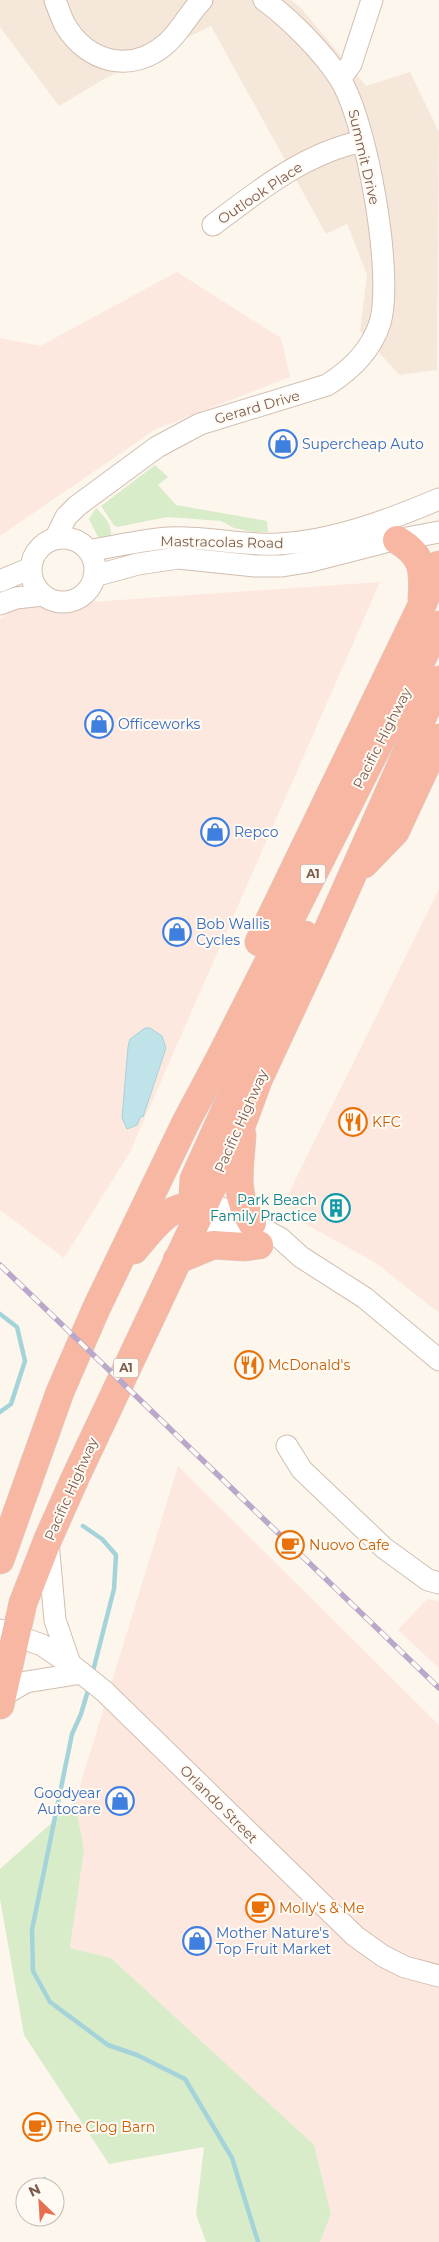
<svg xmlns="http://www.w3.org/2000/svg" width="439" height="2242" font-family="Montserrat,sans-serif">
  <rect width="100%" height="100%" fill="#fdf6ec"/>
  <!-- residential -->
  <path fill="#f5e8da" d="M0 0H291L301 8 366 86 410 72 439 132 437 370 399 375 360 331 367 275 347 224 326 234 211 26 106 78 59 106 0 27Z"/>
  <!-- commercial -->
  <path fill="#fde8e0" d="M177 272 281 338 290 377 156 429 0 536V338L40 346Z
    M380 582 130 1152 64 1258 0 1210V619L18 607Z
    M439 889V1313L376 1263 300 1221 285 1201Z
    M178 1466 439 1725V2242H320L331 2214 313 2145 111 1958 70 1948 84 1850 75 1802Z
    M427 1599 439 1601V1668L398 1630Z"/>
  <!-- green -->
  <path fill="#d8ecc9" d="M155 465 168 477 158 485 176 505 267 521 268 532H253L234 528 221 521 167 517 117 527 113 524 101 506Z
    M96 508C105 517 114 526 110 539L98 537 89 519Z
    M75 1802 84 1850 70 1948 111 1958 314 2145 331 2214 320 2242H206L196 2214 204 2147 109 2164 24 2035 0 1899V1869Z"/>
  <!-- water -->
  <path fill="#bfe3e8" stroke="#a5d3da" d="M145 1028H150L162 1036 166 1048 143 1117 141 1116 137 1125 127 1129 122 1118 128 1047 130 1039Z
    M44 2177 46 2178 48 2187H30L31 2182H39Z"/>
  <g fill="none" stroke-linecap="round" stroke-linejoin="round">
    <!-- stream -->
    <path stroke="#a5d3da" stroke-width="4.5" d="M0 1314 17 1327 25 1361 11 1404 0 1412
      M83 1526 102 1539 116 1555 114 1589 92 1675
      M89 1687 81 1714 72 1734 32 1930 33 1971 50 2002 108 2045 137 2055 185 2079 232 2158 258 2242"/>
    <defs>
      <path id="minor" d="M55 0C58 8 61 17 65 25 88 63 131 74 166 44 180 32 189 13 202 0
        M340 79 351 64 372 0
        M213 225C259 190 305 153 363 141
        M31 570a32 32 0 1 1 64 0a32 32 0 1 1-64 0Z
        M55 539 66 517 77 506 157 447 200 424 327 385C351 370 371 351 380 323 394 275 367 122 340 79 323 52 290 19 264 0
        M89 551C115 546 142 540 168 538 205 536 242 546 279 544 334 541 389 520 439 499
        M94 576 138 564 178 558 255 566H282L307 562 385 542 439 532
        M0 581 31 568
        M0 604 16 598 43 595
        M202 1209 222 1208 280 1238 301 1257 365 1298 439 1360
        M202 1209 215 1225 257 1244
        M287 1446 302 1470 384 1548 428 1580 439 1583
        M48 1542 55 1620 70 1664
        M0 1630 42 1645 70 1664 104 1691 355 1936 383 1956 405 1967 439 1976
        M2 1696 26 1682 82 1673"/>
      <path id="highway" d="M397 540C423 555 424 570 422 599
        M364 864 395 832 439 738
        M259 942 422 605 439 565
        M242 1135C240 1170 233 1192 252 1223
        M202 1209 193 1194 194 1179 305 935
        M134 1250C152 1230 171 1198 202 1209
        M177 1260 213 1245 245 1247 259 1245
        M0 1560 60 1392 96 1309 186 1122 219 1060 439 625
        M0 1705 23 1603 48 1539 76 1476 242 1124 259 1078 323 941 439 680"/>
    </defs>
    <!-- minor casing -->
    <use href="#minor" stroke="#d1beb0" stroke-width="23"/>
    <!-- highway casing -->
    <use href="#highway" stroke="#dad1cd" stroke-width="29"/>
    <!-- minor -->
    <use href="#minor" stroke="#fff" stroke-width="21"/>
    <!-- highway -->
    <use href="#highway" stroke="#f7b7a3" stroke-width="28"/>
    <defs>
      <path id="rail" d="M0 1265 439 1688"/>
    </defs>
    <!-- rail casing -->
    <use href="#rail" stroke="#b9a8c9" stroke-width="5.5"/>
    <!-- rail -->
    <use href="#rail" stroke="#fffaf3" stroke-width="4" stroke-dasharray="11" stroke-linecap="butt"/>
  </g>
  <!-- icons -->
  <defs>
    <symbol id="shop-ring" viewBox="-11 -11 22 22"><circle r="9.5" fill="#fffaf3" stroke="#3f7fe0" stroke-width="1.5"/><path d="M-5-2.5h2.3a2.7 3.5 0 0 1 5.4 0H5L5.5 6h-11ZM-1.5-2.5h3a1.5 2.3 0 0 0-3 0Z" fill="#3f7fe0"/></symbol>
    <symbol id="restaurant-ring" viewBox="-11 -11 22 22"><circle r="9.5" fill="#fffaf3" stroke="#e8710a" stroke-width="1.5"/><path d="M-5-6h1v4h1v-4h1v4h1v-4h1v5L-1.5 .5V6h-2V.5L-5-1ZM5-6V6H3V1.5H1.5Q1.5-4 5-6Z" fill="#e8710a"/></symbol>
    <symbol id="building-ring" viewBox="-11 -11 22 22"><circle r="9.5" fill="#fffaf3" stroke="#0f9aa8" stroke-width="1.5"/><path d="M-4-6H4V6H1V3H-1V6H-4ZM-2.5-4.3h1.7v1.8h-1.7ZM.8-4.3h1.7v1.8H.8ZM-2.5-1h1.7V.8h-1.7ZM.8-1h1.7V.8H.8Z" fill="#0f9aa8"/></symbol>
    <symbol id="cafe-ring" viewBox="-11 -11 22 22"><circle r="9.5" fill="#fffaf3" stroke="#e8710a" stroke-width="1.5"/><path d="M-5.5-4.5H6V0H3Q3 3.5 0 3.5H-2.5Q-5.5 3.5-5.5 0ZM3-3.2v2h1.7v-2ZM-6 4.5H4V6H-6Z" fill="#e8710a"/></symbol>
  </defs>
  <g fill-rule="evenodd">
    <use href="#shop-ring" x="267" y="428" width="32" height="32"/>
    <use href="#shop-ring" x="83" y="708" width="32" height="32"/>
    <use href="#shop-ring" x="199" y="816" width="32" height="32"/>
    <use href="#shop-ring" x="161" y="916" width="32" height="32"/>
    <use href="#restaurant-ring" x="337" y="1106" width="32" height="32"/>
    <use href="#building-ring" x="320" y="1192" width="32" height="32"/>
    <use href="#restaurant-ring" x="233" y="1349" width="32" height="32"/>
    <use href="#cafe-ring" x="274" y="1529" width="32" height="32"/>
    <use href="#shop-ring" x="104" y="1785" width="32" height="32"/>
    <use href="#cafe-ring" x="244" y="1892" width="32" height="32"/>
    <use href="#shop-ring" x="181" y="1925" width="32" height="32"/>
    <use href="#cafe-ring" x="21" y="2111" width="32" height="32"/>
  </g>
  <g text-anchor="middle" stroke-width="4" stroke-linejoin="round" paint-order="stroke">
    <!-- shield labels -->
    <g fill="#fffaf3" stroke="#a28b7f" stroke-width="1">
      <rect x="300.5" y="864.5" width="25" height="19" rx="4"/>
      <rect x="113.5" y="1358.5" width="25" height="19" rx="4"/>
    </g>
    <g font-size="12" font-weight="bold" fill="#7a5c4d">
      <text x="313" y="878">A1</text>
      <text x="126" y="1372">A1</text>
    </g>
    <!-- street labels -->
    <g font-size="14" fill="#7a5c4d" stroke="#fffaf3">
      <text transform="translate(364 157) rotate(77)" y="5">Summit Drive</text>
      <text transform="translate(260 193) rotate(-34)" y="5">Outlook Place</text>
      <text transform="translate(257 407) rotate(-16)" y="5">Gerard Drive</text>
      <text transform="translate(222 542) rotate(1)" y="5">Mastracolas Road</text>
      <text transform="translate(382 738) rotate(-63)" y="5">Pacific Highway</text>
      <text transform="translate(241 1121) rotate(-66)" y="5">Pacific Highway</text>
      <text transform="translate(71 1489) rotate(-66)" y="5">Pacific Highway</text>
      <text transform="translate(219 1804) rotate(45)" y="5">Orlando Street</text>
    </g>
    <!-- shop labels -->
    <g font-size="14" fill="#366cbe" stroke="#fffaf3" text-anchor="start">
      <text x="302" y="449">Supercheap Auto</text>
      <text x="118" y="729">Officeworks</text>
      <text x="234" y="837">Repco</text>
      <text x="196" y="929">Bob Wallis<tspan x="196" dy="16">Cycles</tspan></text>
      <text x="101" y="1798" text-anchor="end">Goodyear<tspan x="101" dy="16">Autocare</tspan></text>
      <text x="216" y="1938">Mother Nature's<tspan x="216" dy="16">Top Fruit Market</tspan></text>
    </g>
    <!-- food labels -->
    <g font-size="14" fill="#c56008" stroke="#fffaf3" text-anchor="start">
      <text x="372" y="1127">KFC</text>
      <text x="268" y="1370">McDonald's</text>
      <text x="309" y="1550">Nuovo Cafe</text>
      <text x="279" y="1913">Molly's &amp; Me</text>
      <text x="56" y="2132">The Clog Barn</text>
    </g>
    <!-- culture labels -->
    <g font-size="14" fill="#0d838f" stroke="#fffaf3" text-anchor="end">
      <text x="317" y="1205">Park Beach<tspan x="317" dy="16">Family Practice</tspan></text>
    </g>
  </g>
  <!-- north arrow -->
  <g transform="translate(40 2202) rotate(335)"><circle r="24" fill="#fffaf3" stroke="#cabbb1"/>
  <path d="M0-4L9 19L0 12L-9 19Z" fill="#e76f51"/>
  <text y="-8" font-size="14" font-weight="bold" text-anchor="middle" fill="#7a5c4d">N</text>
  </g>
</svg>
